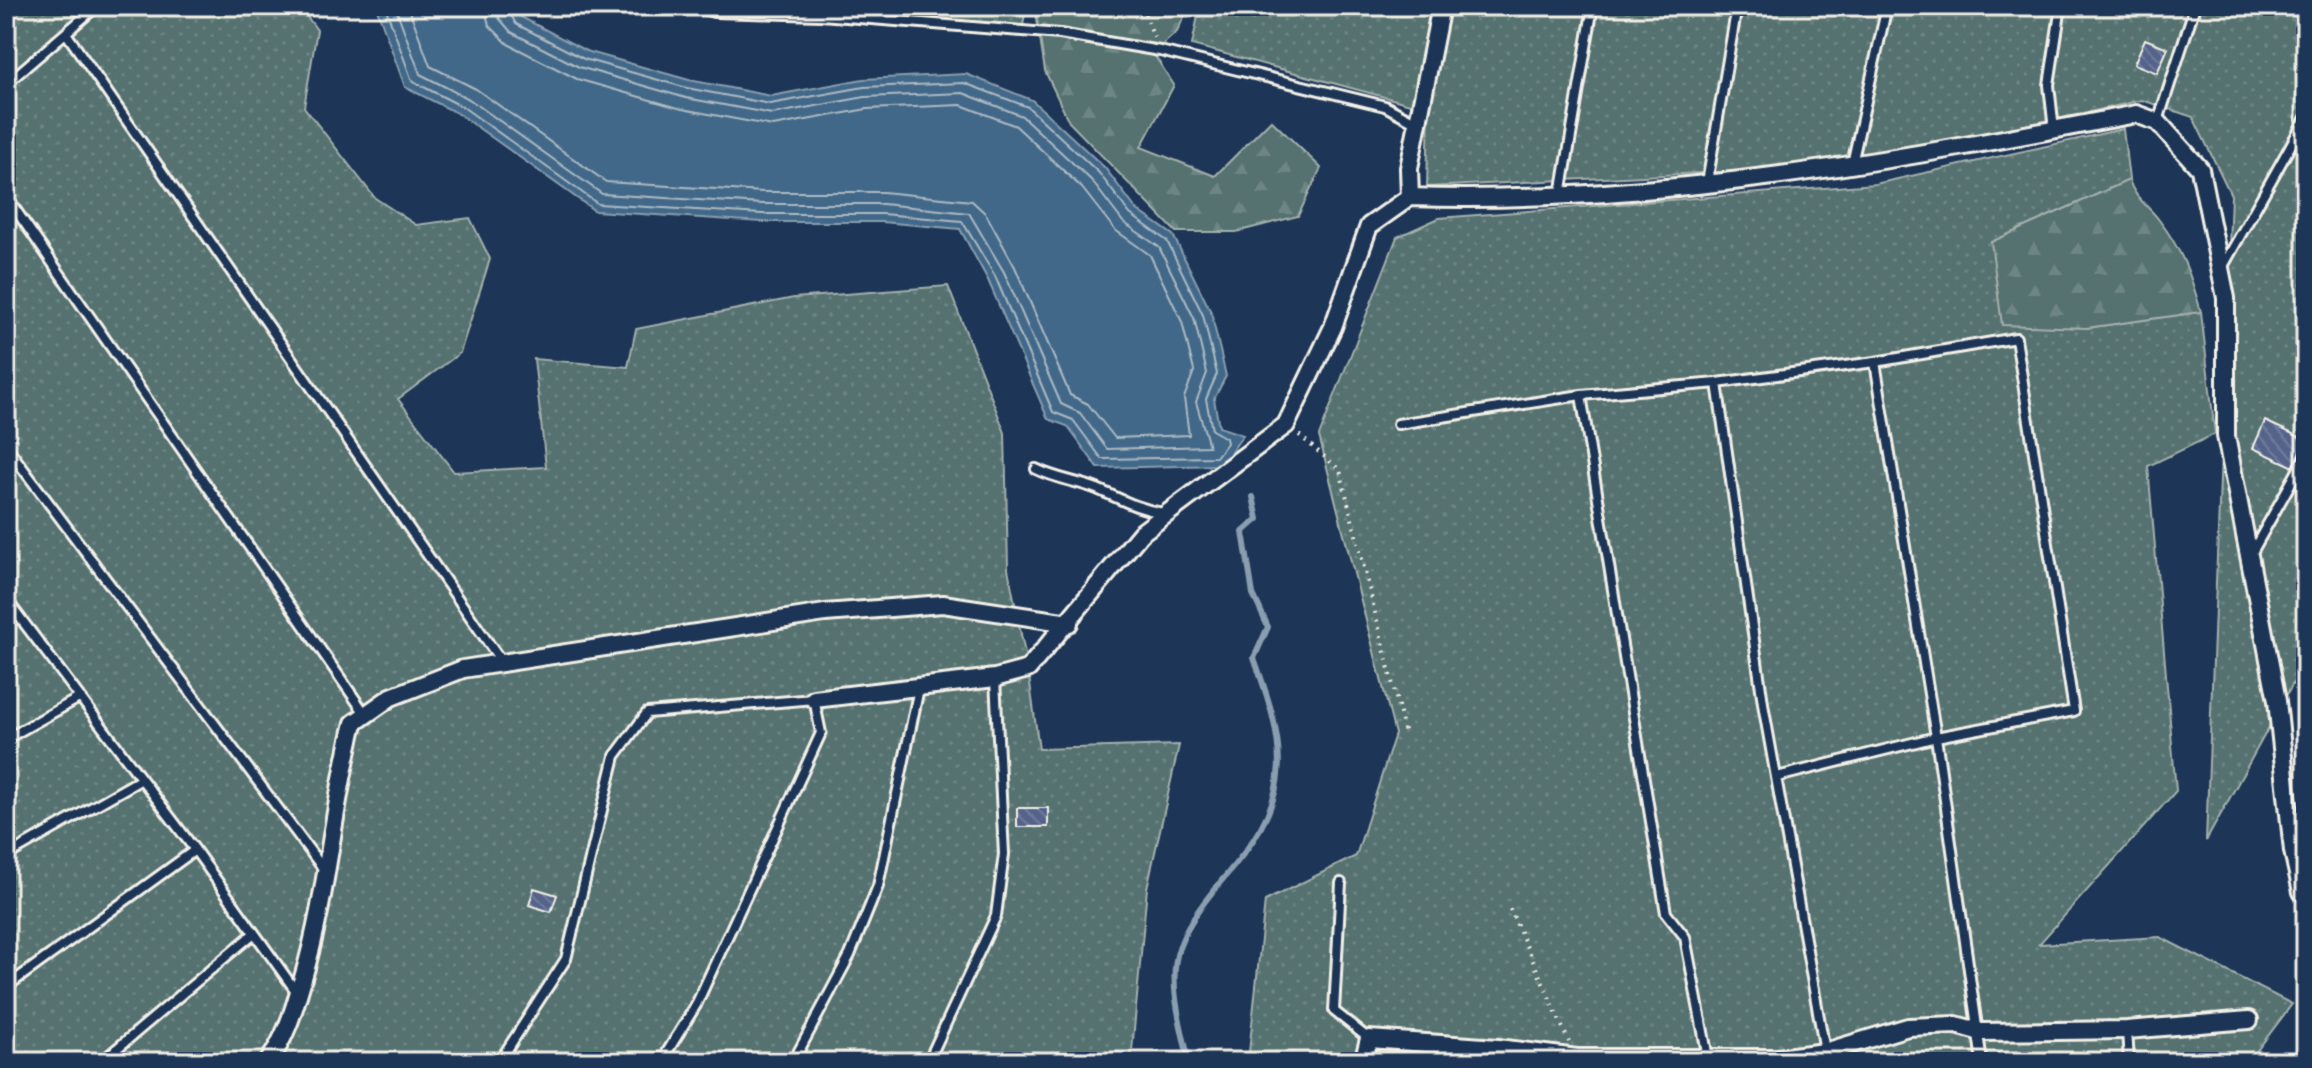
<svg xmlns="http://www.w3.org/2000/svg" width="2312" height="1068" font-family="'Playpen Sans',sans-serif">
  <defs>
    <pattern id="grass-dots" width="8" height="8" patternUnits="userSpaceOnUse" patternTransform="scale(2)"><rect width="8" height="8" fill="#54716f"/><path d="M2 2h.1M6 6h.1" fill="none" stroke="#6d8684" stroke-width="1.8" stroke-linecap="round"/></pattern>
    <pattern id="forest-firs" width="22" height="20" patternUnits="userSpaceOnUse" patternTransform="scale(2)"><rect width="22" height="20" fill="#54716f"/><path d="M5 1l3.5 6h-7zM16 11l3.5 6h-7z" fill="#6d8684"/></pattern>
    <pattern id="building-back-hatch" width="6" height="6" patternUnits="userSpaceOnUse" patternTransform="scale(2)"><rect width="6" height="6" fill="#54648b"/><path d="M-1 5l2 2M0 0l6 6M5-1l2 2" fill="none" stroke="#6d7b9b"/></pattern>
  </defs>
  <rect width="100%" height="100%" fill="#1d3557"/>
  <filter id="ink" filterUnits="userSpaceOnUse"><feTurbulence type="fractalNoise" baseFrequency=".0125" numOctaves="2"/><feDisplacementMap in="SourceGraphic" scale="16" xChannelSelector="R" yChannelSelector="G"/><feConvolveMatrix kernelMatrix="1 2 1 2 8 2 1 2 1" color-interpolation-filters="sRGB"/></filter>
  <g filter="url(#ink)">
    <!-- grass -->
    <path fill="url(#grass-dots)" stroke="#a4b1ac" stroke-width="2" d="M6 6H299L317 30 304 107 375 198 416 225 470 218 490 259 460 353 398 399 454 472 546 467 534 359 628 367 636 329 794 298 948 286 1005 433 1008 569 1028 669 1039 749 1179 745 1147 888 1131 1062H6Z
      M729 6H1026L1023 26Z
      M1200 6H2306V660L2206 841 2231 195 2193 117 2142 100 1855 165 1427 187 1429 109 1192 45Z
      M2123 129 2129 180 1991 242 2086 328 2201 312 2215 434 2148 466 2176 791 2039 944 2160 937 2292 1004 2250 1060 2252 1062H1248L1265 901 1356 856 1395 734 1319 436 1397 237 1439 218 1875 184Z"/>
    <!-- forest -->
    <path fill="url(#forest-firs)" stroke="#a4b1ac" stroke-width="2" d="M1035 6H1189L1177 32 1153 53 1174 85 1141 147 1215 176 1271 120 1321 168 1298 216 1236 232H1176L1069 122 1045 71Z
      M2129 180C2135 199 2147 204 2159 220 2182 250 2191 275 2201 312L2086 328 2002 325 1991 242Z"/>
    <!-- water -->
    <path fill="#426789" stroke="#899eaf" stroke-width="2" d="M376 6H512L521 17 586 51 689 80 771 96 863 79 966 74 1032 100 1105 168 1136 209 1173 235 1211 312 1226 376 1214 399 1219 427 1243 435 1222 465 1098 468 1067 426 1048 419 988 280 960 229 882 222H762L595 211 459 114 405 87Z"/>
    <g fill="none" stroke-linecap="round" stroke-linejoin="round">
      <!-- shore -->
      <path stroke="#adbac2" stroke-width="2" d="M385 6 412 81 463 107 598 204 762 214H882L962 221 995 276 1053 412 1073 420 1102 459 1216 457 1227 443 1226 438 1212 430 1206 399 1217 374 1203 315 1167 241 1130 214 1099 173 1028 107 964 83 864 87 770 104 687 88 584 59 516 24 506 6
        M395 6 420 74 469 99 602 194 763 204H883L969 213 1004 272 1061 404 1080 413 1107 449 1209 446 1196 402 1207 373 1194 318 1159 247 1123 222 1091 180 1022 116 963 93 865 97 772 114 686 98 579 67 511 32 499 18 496 6
        M408 6 430 66 476 89 606 182 763 192H883L972 201 986 214 1015 267 1070 395 1088 404 1115 438 1189 435 1184 398 1194 371 1182 322 1150 255 1115 230 1082 188 1016 126 961 105 867 109 773 126 682 109 577 79 508 44 489 25 484 6"/>
      <!-- stream -->
      <path stroke="#899eaf" stroke-width="6" d="M1189 1062C1182 1028 1167 982 1179 948 1191 915 1212 892 1233 867 1296 792 1285 744 1254 658L1268 627 1253 594 1243 532 1258 519 1253 497"/>
    </g>
    <!-- building -->
    <path fill="url(#building-back-hatch)" stroke="#f4f1e8" stroke-width="2" d="M2145 39 2168 48 2157 73 2134 64Z
      M2265 421 2306 440 2294 467 2253 448Z
      M1017 808H1048V827H1017Z
      M534 888 557 895 551 912 529 905Z"/>
    <g fill="none" stroke-linecap="round" stroke-linejoin="round">
      <defs>
        <path id="service" d="M692 6 714 12 821 15 1060 34 1160 51 1385 106 1417 123
          M66 33 503 664
          M6 84 97 6
          M2158 121 2195 6
          M2054 130 2049 85 2061 6
          M1852 164 1887 6
          M1707 183 1737 6
          M1561 195 1593 6
          M6 196 366 715
          M2222 268 2306 118
          M1875 362 1936 737 1982 1062
          M1717 383 1764 710 1827 1062
          M1581 395 1666 913 1685 937 1708 1058
          M1398 424 1581 395 1717 383 1875 362 2016 338 2074 711 1936 737 1777 777
          M6 446 325 871
          M1036 469C1056 479 1076 481 1097 489 1121 499 1137 509 1163 513
          M2251 554 2306 456
          M6 599 195 850 298 994
          M6 739 79 698
          M6 856 140 780
          M1341 883 1334 1011 1369 1039
          M6 987 195 850
          M2127 1030 2129 1062
          M101 1062 253 934
          M499 1062 566 959 615 756 647 713 814 699 821 733 696 1005 661 1062
          M793 1062 850 955 878 886 919 688
          M928 1062 996 916 1004 854 995 679"/>
        <path id="minor" d="M1441 6 1409 168 1410 197C1653 205 1898 160 2136 114L2158 122 2200 169 2226 298V436L2277 701 2293 851 2302 892 2306 895
          M814 699 995 678 1028 669 1141 533 1286 425 1333 327 1369 226 1410 197
          M268 1062C287 1036 294 1009 303 978 328 894 332 808 354 723L391 697 463 669 825 613 943 604 1069 623
          M1363 1062 1369 1039 1498 1048 1577 1058H1777L1825 1052 1908 1027 1956 1025 1981 1032 2127 1030 2249 1020"/>
      </defs>
      <!-- service casing -->
      <use href="#service" stroke="#f4f1e8" stroke-width="14"/>
      <!-- minor casing -->
      <use href="#minor" stroke="#f4f1e8" stroke-width="22"/>
      <!-- path -->
      <path stroke="#f4f1e8" stroke-width="4" stroke-dasharray="2 6" stroke-linecap="butt" d="M1142 6 1154 37
        M1299 435 1340 470 1405 734
        M1510 909 1569 1042"/>
      <!-- service -->
      <use href="#service" stroke="#1d3557" stroke-width="8"/>
      <!-- minor -->
      <use href="#minor" stroke="#1d3557" stroke-width="16"/>
    </g>
  </g>
  <!-- margin -->
  <rect width="2312" height="1068" fill="none" stroke="#1d3557" stroke-width="32"/>
  <rect x="16" y="16" width="2280" height="1036" fill="none" stroke="#f4f1e8" stroke-width="3" filter="url(#ink)"/>
</svg>
